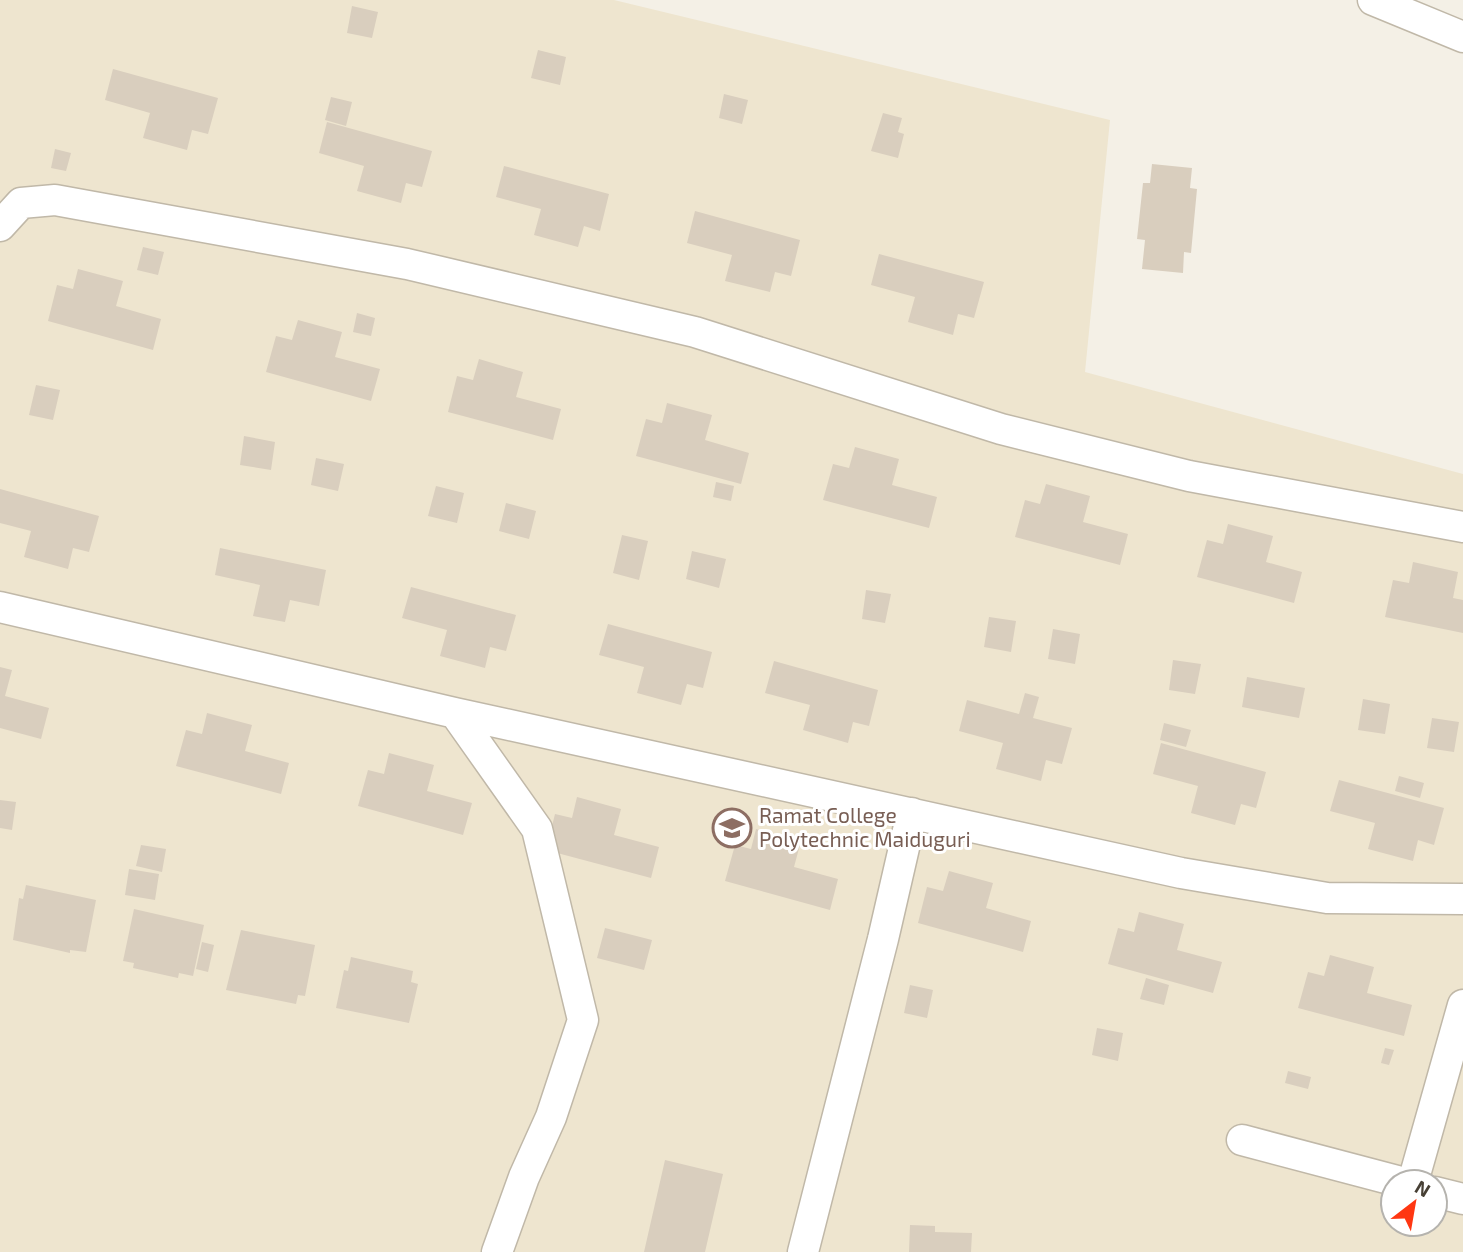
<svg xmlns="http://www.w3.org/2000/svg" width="1463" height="1252" font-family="'Exo 2',sans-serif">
  <rect width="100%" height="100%" fill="#f4f0e6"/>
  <!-- education -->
  <path fill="#eee5cf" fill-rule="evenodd" d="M0 0H614L1110 120 1085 372 1463 474V1252H0ZM1393 1182H1435V1224H1393Z"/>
  <!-- building -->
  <path fill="#d9cebe" d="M352 6 378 12 372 38 347 33Z
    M538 50 566 57 560 85 531 78Z
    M113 69 218 98 208 134 192 130 187 150 143 138 150 113 105 100Z
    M724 94 748 100 742 124 719 118Z
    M331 97 352 102 346 126 325 120Z
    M883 113 902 118 898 132 904 134 898 158 871 151Z
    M327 122 432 151 422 187 406 183 401 203 357 191 364 166 319 153Z
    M55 149 71 153 66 171 51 168Z
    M1152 164 1192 168 1190 188 1197 189 1191 253 1184 252 1183 273 1142 269 1145 240 1137 239 1143 183H1150Z
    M504 166 609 194 600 231 584 226 578 247 534 235 541 209 496 197Z
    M695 211 800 240 791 276 775 272 770 292 725 281 732 255 687 243Z
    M143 247 164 252 158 275 137 270Z
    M879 254 984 282 974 318 958 314 953 335 908 322 915 297 871 285Z
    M78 269 123 281 116 306 161 319 153 350 48 321 57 285 73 289Z
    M357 313 375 318 371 336 353 332Z
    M298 320 342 332 335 357 380 369 371 401 266 372 276 336 292 340Z
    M479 359 523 372 516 397 561 409 553 440 448 412 457 376 473 380Z
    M36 385 60 390 53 420 29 415Z
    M667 403 712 415 705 440 749 453 741 484 636 456 646 419 662 423Z
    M244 436 275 442 271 470 240 465Z
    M855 447 899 459 892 485 937 497 929 528 823 500 833 464 849 468Z
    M316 458 344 464 338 491 311 485Z
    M716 482 734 486 731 501 713 497Z
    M1046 484 1090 496 1083 522 1128 534 1120 565 1015 537 1025 500 1040 504Z
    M436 486 464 493 457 523 428 516Z
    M0 489 99 516 89 552 73 548 68 569 24 557 31 531 0 523Z
    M506 503 536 511 529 539 499 531Z
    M1228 524 1273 536 1266 562 1302 572 1294 603 1197 577 1207 540 1223 544Z
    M622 535 648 541 639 580 613 573Z
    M220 548 326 570 319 606 290 600 285 622 253 616 260 585 215 575Z
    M692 551 726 559 719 588 686 579Z
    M1413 562 1458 572 1453 598 1463 600V633L1385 617 1393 580 1409 583Z
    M411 587 516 615 506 651 490 647 485 668 440 656 447 630 402 618Z
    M866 590 891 594 885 623 862 619Z
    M989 617 1016 621 1011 652 984 647Z
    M608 624 712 652 703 688 687 684 681 705 637 693 644 667 599 655Z
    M1053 629 1080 634 1075 664 1048 659Z
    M1173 660 1201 664 1195 694 1169 690Z
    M774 661 878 690 869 726 853 722 848 743 803 730 810 705 765 693Z
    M0 667 12 670 5 696 49 708 41 739 0 728Z
    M1247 677 1305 688 1299 718 1242 707Z
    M1025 693 1039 697 1033 718 1072 728 1062 764 1046 760 1041 781 996 769 1003 743 959 731 967 700 1019 714Z
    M1363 699 1390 704 1385 734 1358 730Z
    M207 713 252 725 245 751 289 763 281 794 176 766 186 730 202 734Z
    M1432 718 1459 722 1454 752 1427 748Z
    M1164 723 1191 730 1186 747 1160 740Z
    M1161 743 1266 772 1256 808 1241 804 1235 825 1191 813 1198 786 1153 774Z
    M389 753 434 765 427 791 472 803 463 835 358 806 368 770 384 774Z
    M1399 776 1424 783 1420 798 1395 791Z
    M1339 780 1444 808 1434 845 1418 840 1413 861 1368 849 1375 823 1330 811Z
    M577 797 621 809 614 835 659 847 651 878 546 850 555 814 572 818Z
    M0 800 16 802 12 830 0 828Z
    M756 829 801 841 794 867 838 879 830 910 725 881 735 845 751 849Z
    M141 845 166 849 162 872 136 866Z
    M129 869 159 874 155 900 125 895Z
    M949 871 993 883 986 908 1031 921 1023 952 918 923 927 887 943 891Z
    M26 885 96 900 86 952 70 950V953L13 940 19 898 23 899Z
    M134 909 204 925 193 976 179 973 178 978 133 968 134 963 123 961Z
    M1139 912 1184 924 1177 950 1222 962 1213 993 1108 964 1118 928 1134 932Z
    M605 928 652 940 644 970 597 958Z
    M241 930 315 945 305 996 298 995 296 1004 226 990Z
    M202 942 214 945 208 972 196 969Z
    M1330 955 1374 967 1367 993 1412 1005 1404 1036 1298 1008 1308 972 1324 976Z
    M351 957 413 971 411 982 418 984 409 1023 336 1008 344 970 348 971Z
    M1146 978 1169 985 1164 1005 1140 999Z
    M910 985 933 990 927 1018 904 1013Z
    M1097 1028 1123 1033 1118 1061 1092 1055Z
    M1385 1048 1394 1050 1389 1065 1381 1063Z
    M1288 1071 1311 1077 1308 1089 1285 1083Z
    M665 1160 723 1174 705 1252H644Z
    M910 1225 935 1226V1232L972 1233 971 1252H909Z"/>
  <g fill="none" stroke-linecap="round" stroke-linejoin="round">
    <defs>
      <path id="street" d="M1373 0 1463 37
        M0 226 21 203 55 200 407 264 695 332 1001 429 1189 476 1463 527
        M0 607 455 713 1181 873 1327 898 1463 899
        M455 713 537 829 583 1020 551 1117 524 1177 497 1252
        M1242 1140 1401 1182
        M1413 1182 1463 1005
        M1435 1192 1463 1199
        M803 1252 883 939 912 813"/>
    </defs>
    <!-- street casing -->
    <use href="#street" stroke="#c0b8a8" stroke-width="33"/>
    <!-- street -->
    <use href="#street" stroke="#fff" stroke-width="30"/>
  </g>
  <!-- icons -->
  <defs>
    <symbol id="school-ring" viewBox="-11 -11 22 22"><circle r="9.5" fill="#fff" stroke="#8d6e63" stroke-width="1.5"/><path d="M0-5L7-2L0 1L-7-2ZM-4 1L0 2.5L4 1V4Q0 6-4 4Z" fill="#8d6e63"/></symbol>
  </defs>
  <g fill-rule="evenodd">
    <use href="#school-ring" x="710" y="806" width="44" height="44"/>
  </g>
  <g text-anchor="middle" stroke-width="6" stroke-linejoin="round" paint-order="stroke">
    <!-- education labels -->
    <g font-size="21" fill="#785e54" stroke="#fff" text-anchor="start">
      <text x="759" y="823">Ramat College<tspan x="759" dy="24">Polytechnic Maiduguri</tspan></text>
    </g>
  </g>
  <!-- north arrow -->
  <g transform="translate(1414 1203) rotate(31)"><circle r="33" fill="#ffffff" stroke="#b5b3ae" stroke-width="2"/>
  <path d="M0-5L12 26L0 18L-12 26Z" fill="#ff3712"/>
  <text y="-10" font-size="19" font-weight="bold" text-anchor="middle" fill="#474035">N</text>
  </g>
</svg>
